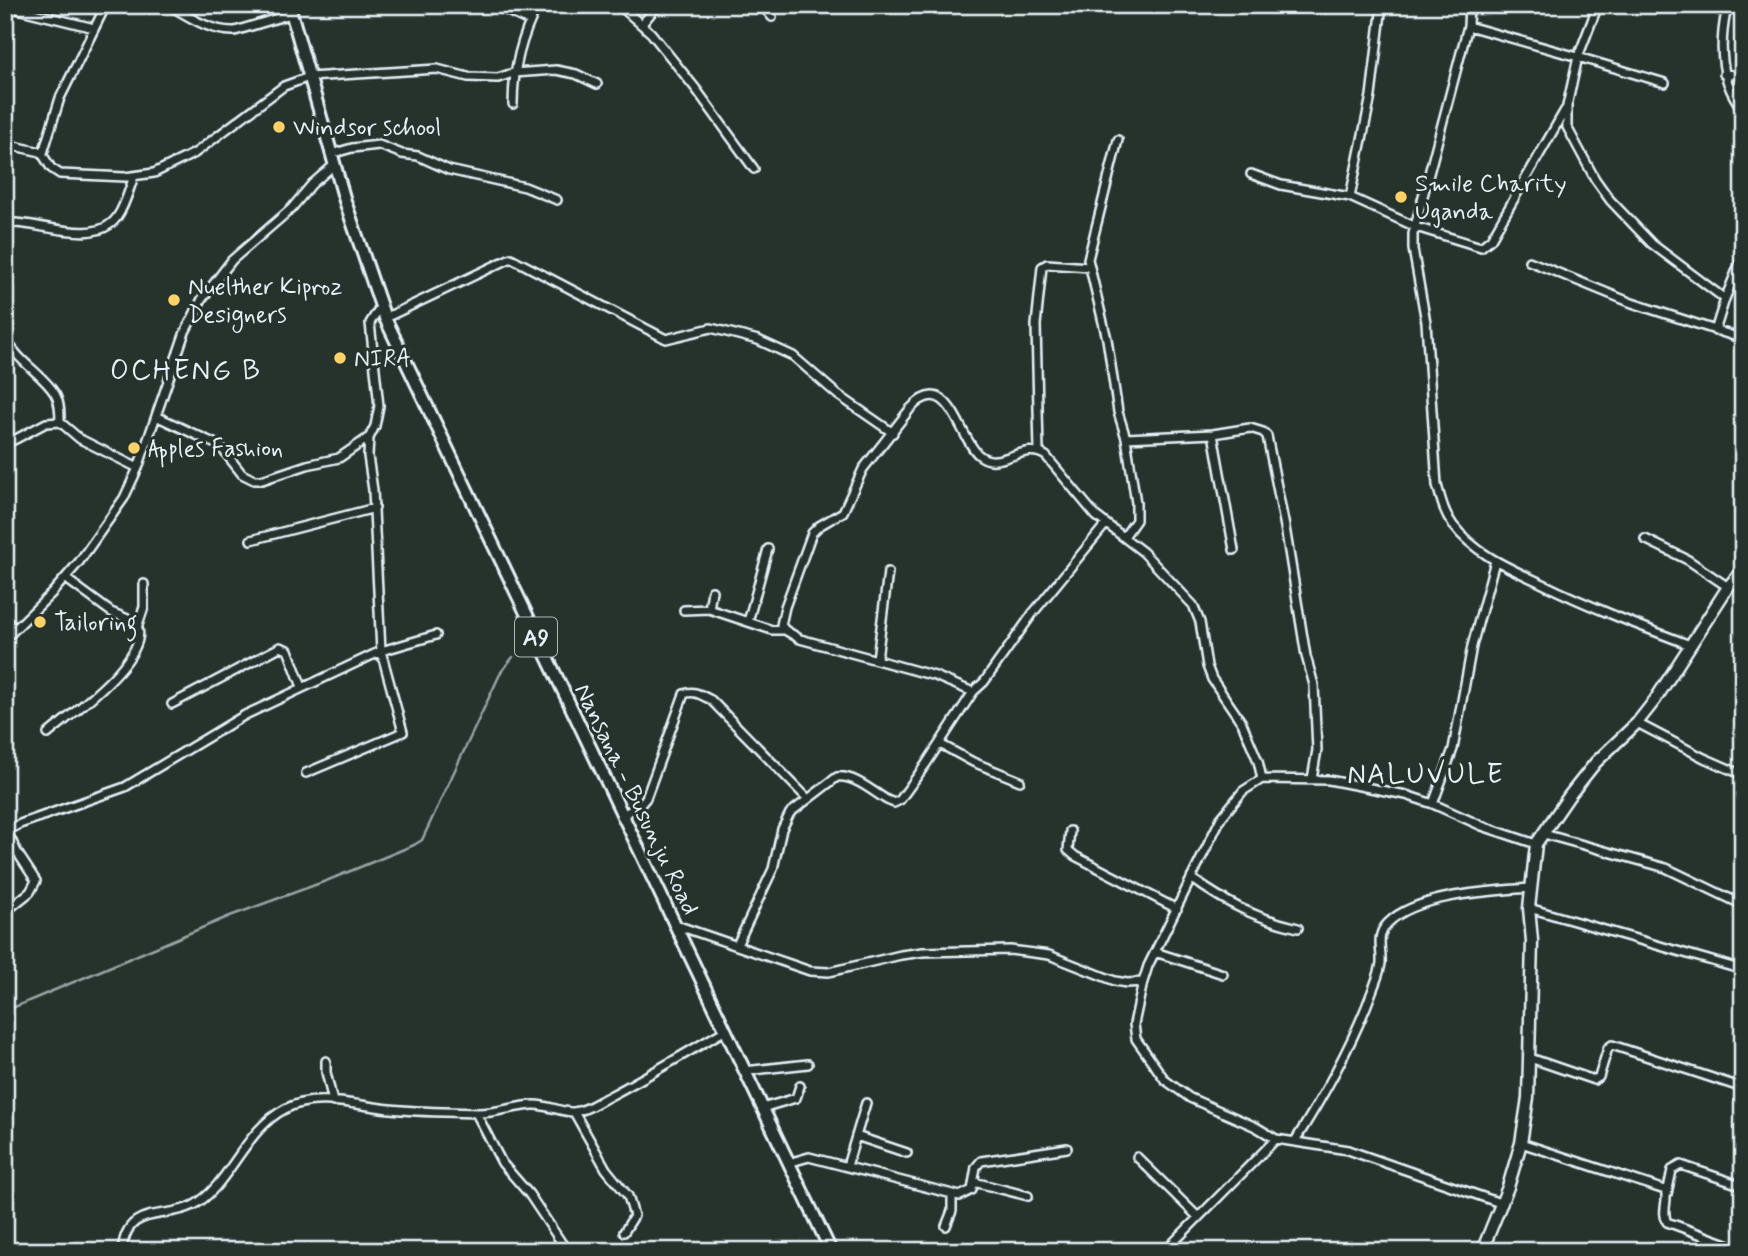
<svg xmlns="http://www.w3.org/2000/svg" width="1748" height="1256" font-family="Mynerve,sans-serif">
  <rect width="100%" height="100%" fill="#26332d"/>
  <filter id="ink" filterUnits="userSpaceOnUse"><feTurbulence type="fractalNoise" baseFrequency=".0143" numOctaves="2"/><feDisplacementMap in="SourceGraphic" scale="14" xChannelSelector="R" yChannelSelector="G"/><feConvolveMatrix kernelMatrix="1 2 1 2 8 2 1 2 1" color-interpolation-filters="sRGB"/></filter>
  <g filter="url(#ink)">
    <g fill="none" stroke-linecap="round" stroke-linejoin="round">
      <!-- stream -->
      <path stroke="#98a3a5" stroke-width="2.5" d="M5 1011 230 916 326 881 414 845 422 840 501 672 513 657"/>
      <defs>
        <path id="street" d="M169 5C189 17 211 32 235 31L291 14
          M495 5 529 21
          M619 5 651 33 696 89 754 169
          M762 5 772 17
          M1469 5 1468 26 1413 234V249L1426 322 1437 485C1441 499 1444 513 1453 525 1475 554 1509 568 1541 583 1590 607 1640 626 1690 645
          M1598 5 1578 57 1665 83
          M1701 5 1726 12 1727 5
          M5 6 94 28
          M1726 12C1719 46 1720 82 1743 110
          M642 24 658 5
          M1468 26 1578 57 1567 106V127L1595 179 1610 200 1652 244 1725 299 1715 331
          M1724 74 1735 75 1743 72
          M513 104C513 69 521 37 538 5
          M1118 140 1088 259 1107 339 1118 412 1126 438 1213 434 1250 428 1263 432 1267 436 1285 527 1306 656 1314 685 1317 750 1312 779
          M5 144 41 152 51 168 60 174 125 177 154 173 195 153 284 86 309 77 437 69 468 77 498 78 513 73 556 70 576 74 597 84
          M43 153 60 98 106 5
          M331 154 352 148 379 145 402 154 418 156 449 170 525 187 557 200
          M1251 174 1281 185 1350 197 1416 227 1481 247 1491 239 1565 110
          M1350 197 1371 96 1382 5
          M5 223C36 220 96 248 117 217 125 206 129 190 134 176
          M1529 261 1632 303 1743 339
          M1725 299 1743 255
          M385 318 511 258 666 339 711 328 758 340 793 356 838 395 893 433
          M5 338C19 363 44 375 55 394 60 402 60 413 60 422
          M156 416 220 446 242 474 254 480H262L307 465 339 458 368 438
          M1213 434 1234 550
          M5 435 14 440 46 423 60 422 80 439 138 468
          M1039 451 1036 325 1042 267 1047 264 1089 267
          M1124 537 1136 520V503L1126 438
          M1645 539 1688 560 1728 587
          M251 540 375 508
          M709 609 712 591
          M684 610 709 609 772 630H785
          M5 619 15 629
          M748 622 768 549
          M138 625 144 607V584
          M5 639 52 593 79 562 124 498 138 468 185 332 202 299 232 260 291 209 312 184 334 165
          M877 659 888 572
          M973 692 935 676 800 639 785 630 781 625 785 607 812 533 819 526 843 512 863 469 910 409C949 367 959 439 979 455 999 472 1024 440 1046 456L1096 516 1143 552 1193 605 1200 622 1207 666 1212 679 1242 723 1258 761 1262 779
          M172 704 280 647 288 650 302 687
          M1637 723 1704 758 1743 775
          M48 734C68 716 158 653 135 622L111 612 65 578
          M940 744 973 762 1020 781
          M306 773 403 732 381 651 436 635
          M1433 804 1453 749 1472 646 1495 561
          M621 816 640 805 646 798 684 694C695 690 701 695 711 700L808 799
          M1070 831 1068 850 1075 856 1177 909
          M5 832 20 824 125 787 245 715 381 651 373 490 368 456 369 438 375 426 379 406 370 323 380 307
          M1544 834 1666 868 1739 903
          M1191 878C1226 903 1255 918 1298 928
          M1529 908 1743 970
          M5 912 30 892 36 881 17 852 7 831
          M673 924 810 971 829 972 901 955 923 952 1010 950 1049 955 1115 981 1127 983 1143 982 1148 966 1221 818 1243 791 1262 779 1329 780 1406 795 1433 804 1482 826 1536 844
          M737 945 773 869 782 829 790 813 837 777C855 775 873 792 887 800L894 803 900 800 926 764 973 692 984 682 1033 613 1105 525
          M1155 952 1223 974
          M1143 982 1134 1024 1136 1039 1165 1080 1190 1098 1256 1127 1276 1139 1348 1150 1503 1204
          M1530 1058 1594 1080 1599 1077 1608 1048 1612 1045 1743 1088
          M326 1061V1072L333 1102
          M744 1071 808 1064
          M762 1108 796 1098 800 1086
          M574 1112 606 1169 628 1196 634 1216 624 1232
          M476 1113 502 1163 529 1194 567 1251
          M856 1136 907 1153
          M1295 1141C1324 1095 1354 1041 1373 989 1376 981 1380 972 1381 963 1382 948 1375 936 1388 923 1417 894 1492 891 1531 888
          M1521 1143 1665 1190C1669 1200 1661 1212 1667 1222L1743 1250
          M1137 1157 1198 1217
          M788 1163 809 1157 960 1196 972 1190 976 1167 981 1161 1067 1148
          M847 1166 866 1103
          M974 1182 1028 1196
          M1667 1194 1672 1170 1681 1165 1743 1186
          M946 1226 952 1211V1194
          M122 1251C127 1203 163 1221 194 1205 229 1186 244 1130 285 1109 316 1092 357 1106 390 1109 418 1112 447 1112 475 1113 495 1114 514 1106 533 1105 546 1104 563 1113 574 1112 586 1111 598 1102 608 1097 648 1076 686 1053 724 1031
          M1165 1251 1276 1139"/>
        <path id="secondary" d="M1482 1251 1508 1187 1521 1143 1528 1098 1532 941 1529 908 1536 844 1569 796 1596 762 1637 723 1655 700 1728 587 1743 570"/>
        <path id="primary" d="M289 5 345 201 385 318 831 1251"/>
      </defs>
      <!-- street casing -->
      <use href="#street" stroke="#e8f1f8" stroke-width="12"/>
      <!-- secondary casing -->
      <use href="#secondary" stroke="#e8f1f8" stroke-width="15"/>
      <!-- primary casing -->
      <use href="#primary" stroke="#e8f1f8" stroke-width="16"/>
      <!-- street -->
      <use href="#street" stroke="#26332d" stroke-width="7"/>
      <!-- secondary -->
      <use href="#secondary" stroke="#26332d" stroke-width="10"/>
      <!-- primary -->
      <use href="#primary" stroke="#26332d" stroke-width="10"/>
    </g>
  </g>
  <!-- markers -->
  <g fill="#ffd166" stroke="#26332d" stroke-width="2.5">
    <circle cx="279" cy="127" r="7"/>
    <circle cx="1401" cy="197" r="7"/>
    <circle cx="174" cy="300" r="7"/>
    <circle cx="340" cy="358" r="7"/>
    <circle cx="134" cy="448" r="7"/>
    <circle cx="40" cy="622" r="7"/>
  </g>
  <g text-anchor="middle" stroke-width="6" stroke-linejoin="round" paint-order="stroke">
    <!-- shield labels -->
    <rect fill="#26332d" stroke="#aeb8bb" stroke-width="2" x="515" y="617.5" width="42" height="39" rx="5"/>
    <g font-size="23" font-weight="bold" fill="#e8f1f8">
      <text x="536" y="645">A9</text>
    </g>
    <!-- poi labels -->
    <g font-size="24" fill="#e8f1f8" stroke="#26332d" text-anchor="start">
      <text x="293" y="135">Windsor school</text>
      <text x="1415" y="191">Smile Charity<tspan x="1415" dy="28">Uganda</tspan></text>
      <text x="188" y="294">Nuelther Kiproz<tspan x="188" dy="28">Designers</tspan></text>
      <text x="354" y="366">NIRA</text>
      <text x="148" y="456">Apples Fashion</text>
      <text x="54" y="630">Tailoring</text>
    </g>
    <!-- street labels -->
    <g font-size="24" fill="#e8f1f8" stroke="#26332d">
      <text transform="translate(637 799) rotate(64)" y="8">Nansana - Busunju Road</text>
    </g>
    <!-- quarter labels -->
    <g font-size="28" letter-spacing="2" fill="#e8f1f8" stroke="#26332d">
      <text x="186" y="379">OCHENG B</text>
      <text x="1426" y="783">NALUVULE</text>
    </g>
  </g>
  <!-- margin -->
  <rect width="1748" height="1256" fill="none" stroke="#26332d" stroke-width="28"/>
  <rect x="14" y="14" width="1720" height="1228" fill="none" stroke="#e8f1f8" stroke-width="2.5" filter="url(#ink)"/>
</svg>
